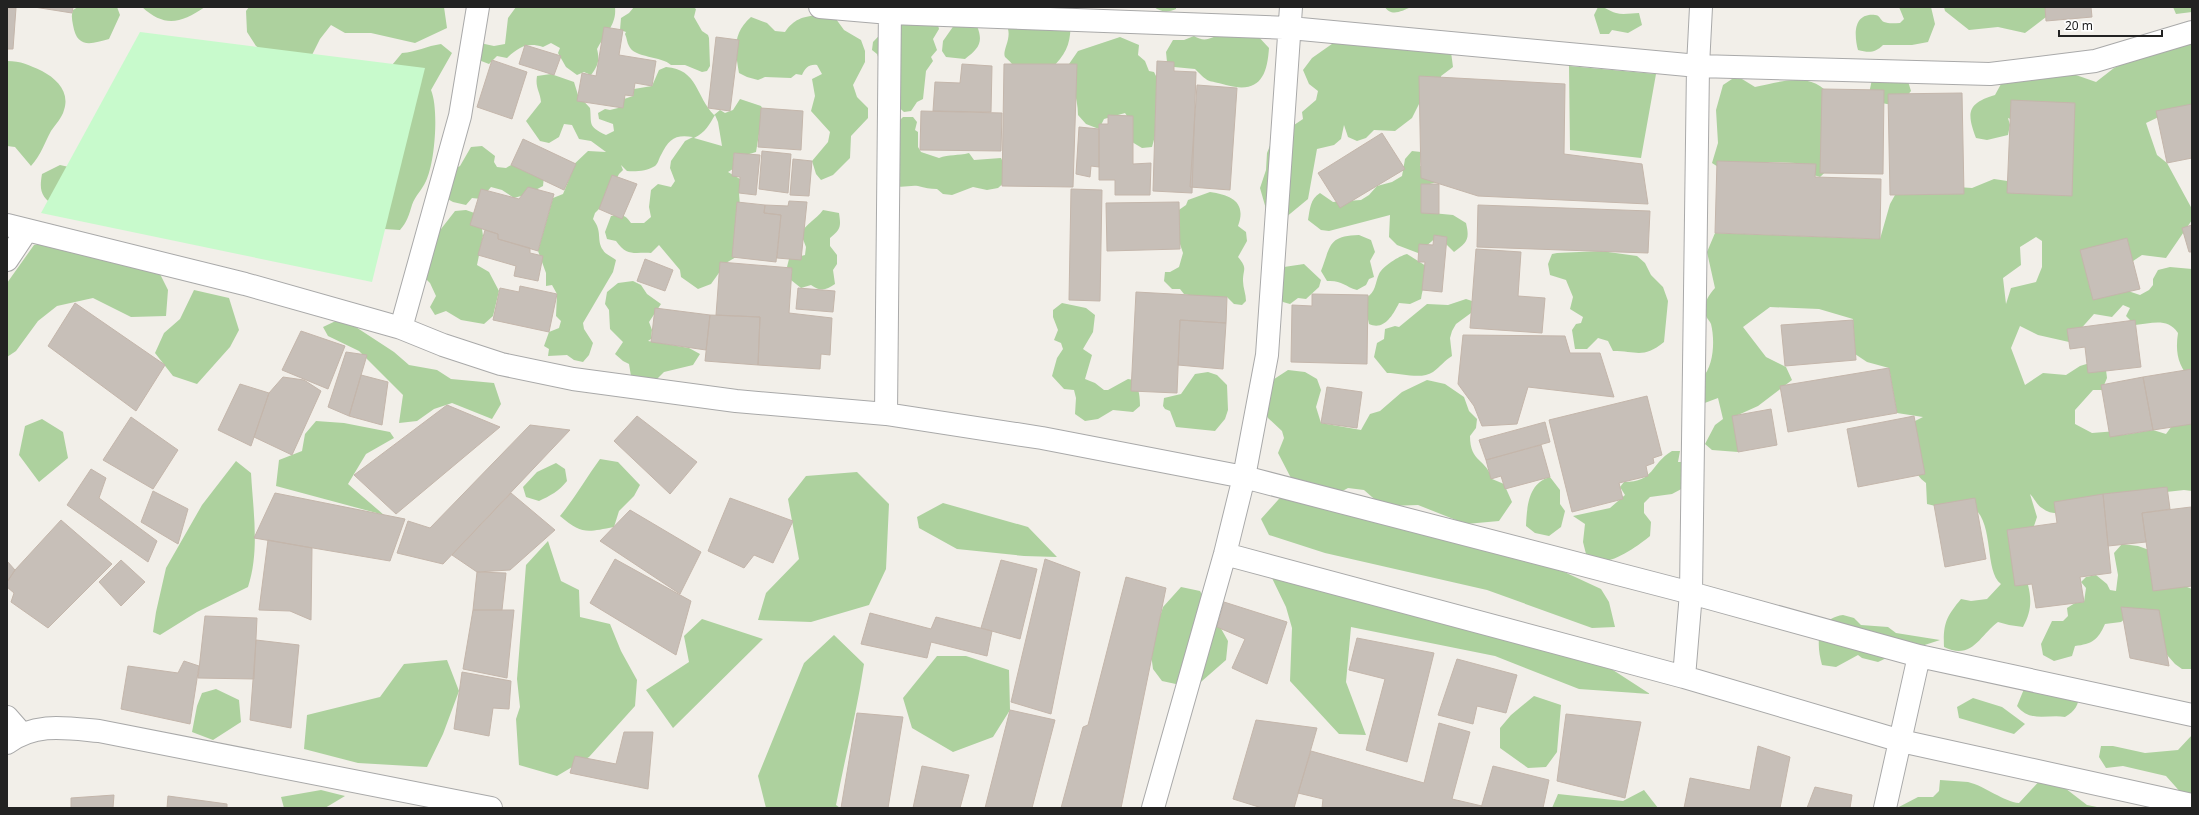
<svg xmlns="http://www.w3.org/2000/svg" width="2199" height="815" font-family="'Noto Sans',sans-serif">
  <rect width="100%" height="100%" fill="#f2efe9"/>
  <!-- forest -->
  <path fill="#add19e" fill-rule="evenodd" d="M78 7H117L120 15 109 39C91 44 77 49 73 25 72 20 71 15 73 10Z
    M142 7H205C181 23 165 28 142 7Z
    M249 7H444L447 28 415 43 371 33H345L331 25 320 39 310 59 278 61 256 46 247 32 246 11Z
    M516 7H615C617 25 604 35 597 49 600 60 598 66 591 75L584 72 577 75 566 67 558 53 560 48 551 43 543 47C527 42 519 47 507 58L497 56 489 64 476 59 480 43 494 46 505 44 508 18Z
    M634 7H693L696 9 694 17 702 31 708 35 709 38 710 66 707 71 702 72 685 65H671C662 56 634 58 629 46 627 43 627 38 625 34L626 32 620 30 621 18 629 13Z
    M1025 7H1041L1070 19C1072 41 1067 54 1051 69L1025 68 1020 64H1012C1010 61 1007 59 1005 57 1002 51 1011 40 1008 29L1016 16Z
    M1154 7H1176V9C1168 13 1161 12 1154 7Z
    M1385 7H1411C1402 11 1391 17 1385 7Z
    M1598 7C1606 7 1609 11 1616 13 1623 15 1632 13 1639 13L1642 25 1628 33 1612 30 1609 34H1600L1594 15Z
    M1899 7H1931L1935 24 1928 42 1912 45H1883C1875 53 1869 53 1858 50 1854 35 1853 13 1875 15 1880 15 1880 20 1884 22 1889 24 1895 23 1900 23L1904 19Z
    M1944 7H2052L2046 17 2025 33 1998 27 1969 30 1945 11Z
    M2173 7H2192V12L2176 14Z
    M817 15 836 19 844 30 861 40 865 51V62L853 85 857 97 868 108V118L851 136 850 158 833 175 821 180 816 174 812 161 828 142 830 132 811 111 815 96 812 79 822 74 817 65C809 64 805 68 802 75L796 74 791 78 765 77 758 80 747 77 739 73C735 50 732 34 751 17L767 23 775 31 785 32C794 19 802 17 817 15Z
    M898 16 936 17 939 29 933 39 937 50 931 57 933 61 926 71 923 99 917 102 911 111 904 112 895 104 877 54 872 50 873 42Z
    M957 21 977 26C984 43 978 49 965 59L946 57 942 51 943 41Z
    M1223 32 1256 34 1269 48C1267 77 1259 94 1226 85 1206 79 1211 85 1195 69L1174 67 1167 62 1166 52 1173 40H1184L1194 36C1205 43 1212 38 1223 32Z
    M1120 37 1139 45 1138 55 1145 61 1149 71 1154 72 1157 78 1155 136 1152 147 1142 148 1132 142V123L1125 113 1104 119 1099 129 1086 124 1078 115C1078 96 1070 82 1069 64L1078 51Z
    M1339 39 1451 52 1453 67 1441 76V84L1424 94 1412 118 1395 131 1374 130 1366 138 1357 141 1348 137 1344 125 1341 139 1334 145 1317 149 1308 199 1285 218 1268 216 1260 188 1266 170 1267 153 1271 143 1283 128 1294 125 1303 119 1302 112 1316 100 1318 91 1309 84 1303 70 1312 58Z
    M2167 42 2192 44V114H2165L2146 123 2157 155 2167 163 2192 209V220L2166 258 2142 255 2133 261 2125 278 2128 291 2140 295 2149 290 2153 285V279L2158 270 2170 267 2192 269V381C2178 366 2175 353 2178 333 2167 317 2151 324 2135 325L2126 316 2130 308 2123 305 2112 317 2094 314 2069 342 2038 335 2020 326 2011 348 2025 385 2043 373 2066 375 2080 366 2096 361 2106 370 2107 378 2102 390H2093L2075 410V424L2092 433 2117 431 2123 435 2153 430 2166 434 2180 415H2192V491L2184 490 2121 497 2112 493C2096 503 2060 523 2042 508 2037 505 2034 498 2030 494L2037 517 2034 526 2027 536 2018 577 2028 585C2032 601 2031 612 2023 627L2009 625 1998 622C1980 635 1972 661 1944 647 1943 624 1946 617 1961 599L1971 601 1987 599 2001 584C1983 570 1996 520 1970 505L1948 509 1927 504 1926 483C1923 480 1919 478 1918 474 1911 459 1911 436 1915 421L1923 417 1897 413 1889 368 1867 362 1855 354 1853 319 1819 309 1770 307 1743 327 1766 357 1786 367 1792 380 1758 406 1738 415V452L1712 450 1705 444 1715 425 1723 419 1718 398 1702 404V378C1714 366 1715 340 1711 324 1710 321 1707 319 1706 316 1702 305 1708 296 1715 288L1707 252 1715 233 1880 239 1890 204 1895 195 1940 194 1943 186 1972 188 1994 179 2014 182 2015 121 2008 118 2010 125 2008 135 1987 140 1976 138C1966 112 1968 103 1995 95L2001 84 2073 74 2096 82 2114 68ZM2036 237 2042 241V267L2036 282 2011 288 2006 304 2003 278 2021 265 2020 247Z
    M441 44 452 53 431 90C439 109 435 163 426 181 422 190 415 196 412 205 409 215 407 222 400 230L384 229 383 76 402 53C416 52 427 46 441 44Z
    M7 61C21 61 29 65 42 71 57 79 70 92 64 110 62 118 55 125 51 131 43 146 42 153 31 166L15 147 7 146Z
    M1569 66 1656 74 1641 158 1570 150Z
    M666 67C698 69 696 97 714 115L720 110 725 113 733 110 740 99 761 106 763 110 756 152 746 155 734 153 733 169 728 172 740 179 739 193 740 207 736 257 726 263 711 284 698 289 681 277 680 270 659 245 651 253C634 252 627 257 616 241L607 239 605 232 611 216C621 214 625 214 631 223H644L651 217 649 207 651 190 658 184 671 187 675 181 670 168 671 161 685 141 693 137C675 134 669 139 661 155 659 158 658 164 655 166 647 171 635 172 627 171L621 165 623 170 619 174 603 205 595 213 593 219C603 232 596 240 603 250 605 254 612 257 616 260L613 272 583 323 584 329 593 343 589 355 583 362 574 360 567 355 548 356 549 349 544 346 549 332 559 328 561 321 556 316 557 294 552 285 546 286V273L538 251 553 198 563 194 570 177 569 169 588 151 606 152 591 141 579 139 572 125 564 124 559 137 549 143 540 141 526 121 541 102C540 91 535 88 537 76L551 74 574 82 578 95 590 108C592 124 587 126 606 135L614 131 613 124 599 119 598 113 605 109 610 110 618 108 624 99 633 96 634 89 652 86 659 70ZM715 115 718 122 722 146 694 138C706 132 709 125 715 115Z
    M1906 75 1911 91C1899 107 1884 109 1869 94L1872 79Z
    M1732 79H1742L1755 87C1779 82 1815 70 1831 98 1835 106 1834 151 1835 163L1820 177 1804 172 1795 163 1769 162 1747 171 1729 174 1712 163 1718 143 1716 110 1723 85Z
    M903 117H913L917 122 915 130 918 132V147L921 152 939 158C949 154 958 156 969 153L974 160 1001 158 1008 172 1006 181 998 188 987 190 973 187 952 195 943 194 937 189C930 189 925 188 918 186 910 185 903 188 895 186L899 121Z
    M482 146 495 156 494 162 497 167 506 168 511 165 544 176 543 186 528 194 514 198 502 190 491 187 481 199 472 198 466 205 453 202 444 197 448 172 460 166 471 147Z
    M1412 151 1421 152 1420 166 1438 167 1440 181 1430 184 1432 213 1453 215 1466 223C1470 240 1467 242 1454 252L1438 236 1418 253 1397 245 1389 237 1390 215 1329 231 1321 230 1308 220C1310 209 1310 199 1320 193L1333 202 1361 200 1369 195 1377 186 1392 182 1402 176 1405 159Z
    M60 165 69 167 56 207C41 197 39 191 42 174Z
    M1210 192C1231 195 1247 202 1238 226L1246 232 1247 241 1238 257C1248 269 1243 268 1243 281 1243 288 1246 294 1246 301L1242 305 1234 304 1227 297 1202 298 1184 294 1180 289H1172L1164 281 1165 272H1170L1179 267 1183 253 1178 238 1173 214 1186 205 1188 200Z
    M466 210 480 215 483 236 477 265 489 272 499 291 493 316 484 324 461 320 446 311 435 315 430 307 436 296 430 283 418 271 434 231 441 229 455 211Z
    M823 210 839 213C841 227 841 229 830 238V246L837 255V264L833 270 835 284C826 290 821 292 811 285L801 288 791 280 792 271 787 267 789 259 805 255 806 247 801 234C805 224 816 220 823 210Z
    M1359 235 1371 240 1375 252 1370 261 1374 277 1369 279 1366 285 1357 290C1344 286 1342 280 1327 281L1321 271C1331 245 1328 236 1359 235Z
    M57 240 159 272 168 290 166 316 131 317 93 298 57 306 38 321 16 351 7 357V283L34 245Z
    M1601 251 1637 256 1645 263 1651 275 1663 287 1668 301 1664 342C1643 359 1637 351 1613 351L1608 341 1598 338 1587 349H1575L1572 330 1576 324 1581 323 1583 317 1570 309 1573 297 1566 280 1550 275 1548 264 1552 254 1557 253Z
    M1407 254 1426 266C1427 282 1423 285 1421 299L1410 304 1399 303C1393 315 1384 331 1369 324L1366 310V298C1376 292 1375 283 1379 274 1383 266 1399 256 1407 254Z
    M1304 264 1321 280 1319 287 1306 299 1298 298 1290 304 1283 302 1278 297 1284 267Z
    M633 281 641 285 647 294 661 304 649 322 652 330 651 339 648 341 689 348 700 354 693 365 664 372 656 380 631 376 629 364 623 361 615 354 623 342 610 329 609 310 605 304 607 292 618 283Z
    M194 290 229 298 239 330 230 347 197 384 173 376 155 353 164 333 180 319Z
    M1466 299 1472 301 1471 313 1456 324 1452 331 1450 338 1452 356C1445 360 1440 367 1433 372 1421 380 1402 373 1387 373L1374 357 1377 343 1384 339 1385 329 1395 326 1399 327 1427 304 1448 305Z
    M1062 303 1086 308 1095 315 1093 332 1083 349 1092 355 1085 379 1095 383 1104 390H1108L1128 379 1134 380C1139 387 1140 398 1140 406L1133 412 1113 410 1098 419 1085 421 1075 414 1076 398 1074 390 1064 389 1052 376 1057 358 1063 349 1061 343 1054 340 1058 330 1053 317V310Z
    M342 318 394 352 409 365 437 370 451 379 494 383 501 404 492 419 452 403 434 409 417 421 399 423 403 395 359 351 328 336 323 327Z
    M1288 370 1305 372 1317 379 1321 390 1316 407 1321 423 1361 430 1370 414 1380 411 1402 392 1427 380 1445 384 1464 397 1469 411 1477 419 1476 428 1470 436C1470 463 1486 458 1492 479L1504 484 1512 502 1499 521 1466 524 1418 505 1388 506 1380 504 1364 490 1348 488 1337 494 1291 478 1278 453 1284 438 1282 431 1268 418 1263 409 1262 387Z
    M1208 372 1217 375 1227 385 1228 410 1225 419 1215 431 1176 427 1170 411 1165 409 1163 406 1164 398 1181 394 1195 374Z
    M42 419 63 432 68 458 39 482 19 455 25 426Z
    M316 421 344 423 390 432 394 438 366 454 348 484 384 515 276 486 279 460 302 451 305 434Z
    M1672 451H1680L1678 462H1683L1687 486 1672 494 1650 497 1644 503V513L1651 522 1650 536C1641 544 1612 564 1600 561 1596 560 1590 556 1586 554L1583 542 1585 524 1573 516 1610 508 1625 495 1620 487 1624 482C1655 482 1650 464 1672 451Z
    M600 459 618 462 640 485 634 496 619 511 614 527C587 532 582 535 560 516 575 498 586 478 600 459Z
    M236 461 251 473C253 510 260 551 248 587L197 612 160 635 153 632 156 612 166 568 202 505Z
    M556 463 565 469 567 481C559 491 550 496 539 501L526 497 523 487 537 472Z
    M857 472 889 504 886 569 869 605 811 622 758 620 766 593 799 559 788 499 806 476Z
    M1550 477 1560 490V504L1565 511 1561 527 1549 536 1535 533 1526 526C1527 507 1528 483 1550 477Z
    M1286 491 1532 557 1601 589 1609 602 1615 627 1592 628 1487 590 1325 553 1269 535 1261 519Z
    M943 503 1028 527 1057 557 1024 556 957 549 919 528 917 517Z
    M548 541 561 581 579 590 580 617 610 624 621 651 637 680 635 706 589 757 557 776 519 765 516 719 520 707 517 679 526 565Z
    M2122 544 2138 546 2152 551 2150 572 2192 589V669H2182L2175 664 2131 614 2121 622 2105 624C2098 640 2092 644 2075 646L2072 656 2054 661 2043 655 2041 644 2052 621H2063L2068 616 2067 608 2075 603 2084 602 2086 588 2081 582 2086 577 2096 575 2107 584 2110 590 2116 591 2118 575 2114 553Z
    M1269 572 1596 659 1650 694 1579 689 1495 656 1351 627 1346 682 1366 735 1339 734 1290 681 1292 628 1286 607Z
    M1181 587 1200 591 1228 641 1226 660 1194 688 1162 681 1153 669 1150 647 1163 607Z
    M1843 615 1854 618 1861 625 1888 627 1896 633 1940 640 1891 656 1878 662 1862 658 1858 655 1836 667 1822 665C1816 643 1816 619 1843 615Z
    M702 619 763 639 673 728 646 690 689 662 684 636Z
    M834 635 864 664C857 711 845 757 836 805L840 808H766L758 776 804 663Z
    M937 656H966L1009 670 1010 710 993 737 953 752 912 728 903 698Z
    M447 660 459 691 443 734 427 767 358 763 304 749 307 715 380 697 404 664Z
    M216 689 239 700 241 722 213 740 192 732 197 706 202 693Z
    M2024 689 2079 694C2079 705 2075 711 2065 717 2048 714 2030 723 2017 706Z
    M1534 696 1561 705 1557 752 1546 767 1528 768 1500 748V728L1511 715Z
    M1973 698 2002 707 2025 724 2014 734 1959 718 1957 707Z
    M2192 735V805L2166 776 2123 766 2106 768 2099 757 2101 746H2113L2145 753 2178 750Z
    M2043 777 2061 785 2087 805 2102 808H1897L1918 797H1933L1939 791 1940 780C1949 781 1959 781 1968 782 1985 786 2004 802 2019 803Z
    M321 790 345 796 325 808H284L281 797Z
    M1644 790 1658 808H1552L1558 794 1623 801Z"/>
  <!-- park -->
  <path fill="#c8facc" d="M140 32 425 68 372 282 41 213Z"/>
  <!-- building -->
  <path fill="#c7bfb8" stroke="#c4b6ab" d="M34 7H73L72 13Z
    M2045 7H2091L2092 17 2046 21Z
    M7 8H16L13 49H7Z
    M604 27 623 30 619 55 656 61 652 86 635 83 633 96 625 95 623 108 577 101 582 73 596 76Z
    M716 37 739 40 730 111 708 108Z
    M525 45 561 56 554 75 519 64Z
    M492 60 527 72 512 119 477 107Z
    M1157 61 1174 62V71L1196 72 1192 193 1153 191Z
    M962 64 992 66 991 112 933 111 935 82 960 83Z
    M1004 64H1077L1073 187 1002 186Z
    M1419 76 1565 84 1564 154 1642 164 1648 204 1478 196 1421 178Z
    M1197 85 1237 88 1230 190 1190 187Z
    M1822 89 1884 90 1883 174 1820 173Z
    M1962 93 1964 194 1890 195 1888 94Z
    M2011 100 2075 103 2072 196 2007 193Z
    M2192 104V158L2167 163 2156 111Z
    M761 108 803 111 801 150 758 147Z
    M921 111 1002 113 1001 151 920 150Z
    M1108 115 1133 116V164L1151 163 1150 195H1115V180H1099V124H1108Z
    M1079 127 1099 129V167L1091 166 1090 177 1076 174Z
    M1382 133 1405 169 1340 208 1318 173Z
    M523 139 576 164 564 190 511 165Z
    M762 151 791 154 788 193 759 189Z
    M734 153 760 155 756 195 739 193 740 177 732 176Z
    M793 159 812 161 809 196 790 195Z
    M1717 161 1816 164 1815 177 1881 179 1880 239 1715 233Z
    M612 175 637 184 622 219 599 209Z
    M1421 184H1439V214L1421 213Z
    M528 187 554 194 538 251 498 239V234L470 225 481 189 519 199Z
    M1071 189 1102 190 1100 301 1069 300Z
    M789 201 807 202 801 260 777 258 781 215 764 213 765 205 788 206Z
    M737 202 765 205 764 213 781 215 776 262 732 257Z
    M1179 202 1180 249 1107 251 1106 203Z
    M1478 205 1650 211 1648 253 1477 247Z
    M2192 225V252H2189L2182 228Z
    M485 230 498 234V239L530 248V253L543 256 538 281 514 276 516 266 478 255Z
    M1434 235 1447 237 1442 292 1422 290 1425 262H1418L1419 244 1433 245Z
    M2127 238 2140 289 2093 300 2080 250Z
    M1476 249 1521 252 1518 296 1545 298 1542 333 1470 328Z
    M645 259 673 270 665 291 637 281Z
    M720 262 792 268 789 313 832 318 830 355 821 354 820 369 758 365 760 317 716 315Z
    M520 286 557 294 549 332 493 320 500 288 519 292Z
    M798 288 835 291 833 312 796 309Z
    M1136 292 1227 297 1226 323 1180 320 1177 393 1131 391Z
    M1312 294 1368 295 1367 364 1291 362 1292 305 1312 306Z
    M75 303 165 365 136 411 48 346Z
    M655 308 710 315 706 350 651 342Z
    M710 315 760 317 758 365 705 361Z
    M1180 320 1226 323 1223 369 1178 365Z
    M1853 320 1856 360 1785 366 1781 325Z
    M2135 320 2141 367 2088 373 2085 347 2070 349 2067 329Z
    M301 331 345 346 328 389 282 370Z
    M1463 335 1565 336 1570 353H1600L1614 397 1528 387 1517 424 1482 426 1474 406 1458 384Z
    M346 352 367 355 349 416 328 407Z
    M1889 368 1897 413 1788 432 1780 386Z
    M2192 369V424L2153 430 2143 377Z
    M361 375 388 382 382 425 349 416Z
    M283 377 304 380 321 391 292 455 254 437 269 393Z
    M2143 377 2153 430 2110 437 2101 385Z
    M240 384 269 393 251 446 218 430Z
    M1327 387 1362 392 1357 428 1321 423Z
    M1647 396 1662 455 1653 458 1654 463 1646 466 1648 476 1619 483 1623 499 1572 512 1549 420Z
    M447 405 500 427 396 514 354 475Z
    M1771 409 1777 445 1738 452 1732 416Z
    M637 416 697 462 670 494 614 441Z
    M1914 416 1925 474 1858 487 1847 429Z
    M131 417 178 450 153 489 103 460Z
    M1545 422 1550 442 1486 460 1479 440Z
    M530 425 570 430 443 564 397 553 408 521 430 528Z
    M1541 445 1550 477 1505 489 1501 476 1491 479 1486 460Z
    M91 469 106 478 99 498 157 541 148 562 67 505Z
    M2167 487 2170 509 2142 513 2146 542 2108 546 2103 494Z
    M153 491 188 509 178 544 141 522Z
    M275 493 405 519 390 561 254 538Z
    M511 493 555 530 510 570 477 572 452 555Z
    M2103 494 2111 573 2080 577 2084 602 2036 608 2032 584 2015 586 2007 530 2057 523 2054 502Z
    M730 498 793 521 773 563 754 555 744 568 708 551Z
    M1975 498 1986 559 1945 567 1934 505Z
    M2191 507 2192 586 2153 591 2142 513Z
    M630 510 701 552 680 594 600 541Z
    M61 520 112 564 48 628 11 602 14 593 7 587V582L15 570Z
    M268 540 312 548 311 620 290 611 259 610Z
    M615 559 691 601 676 655 590 603Z
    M1045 559 1080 572 1051 714 1011 702Z
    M121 560 145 582 121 606 99 582Z
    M1001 560 1037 569 1020 639 981 628Z
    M7 561 15 570 7 582Z
    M477 572 506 573 502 610H473Z
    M1126 577 1166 588 1121 808H1061L1083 727 1088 725Z
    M1224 602 1287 622 1267 684 1232 668 1245 639 1217 627Z
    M2121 607 2159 610 2169 666 2130 658Z
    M473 610H514L507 678 463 669Z
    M870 613 931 629 936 617 992 631 987 656 931 642 927 658 861 644Z
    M205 616 257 618 254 679 198 678Z
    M1357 638 1434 653 1407 762 1366 750 1385 679 1349 670Z
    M256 640 299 645 291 728 250 720Z
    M1457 659 1517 675 1506 713 1477 706 1473 724 1438 715Z
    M184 661 199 666 190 724 121 709 128 666 178 673Z
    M462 672 511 681 509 709 493 708 489 736 454 729Z
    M1010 710 1055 720 1032 808H985Z
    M857 713 903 717 888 808H841Z
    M1566 714 1641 722 1625 798 1557 781Z
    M1256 720 1317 728 1294 808H1262L1233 799Z
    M1439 723 1470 732 1452 799 1482 806 1481 808H1322L1323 799 1298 793 1311 751 1424 783Z
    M624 732H653L648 789 570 773 575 756 616 764Z
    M1758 746 1790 757 1780 808H1684L1690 778 1750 790Z
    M922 766 969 775 960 808H913Z
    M1493 766 1549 780 1543 808H1481Z
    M1815 787 1852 795 1850 808H1807Z
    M114 795 113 808H71V798Z
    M168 796 227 804V808H167Z"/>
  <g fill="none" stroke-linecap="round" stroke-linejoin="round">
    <defs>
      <path id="street" d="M820 7 890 13 1290 28 1698 66 1990 74 2095 61 2192 32
        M7 225 245 284 401 328 443 345 501 364 573 379 736 401 886 414 1042 438 1244 477 1691 593 1919 656 2192 715
        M7 260 27 230
        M401 328 460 116 478 7
        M886 414 890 7
        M1225 554 1684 677 1901 741 2192 805
        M1684 677 1691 593 1698 66 1701 7
        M7 717 21 733
        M7 743C36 722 66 728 99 731L491 808
        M1153 808 1225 554 1244 477 1267 355 1291 7
        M1885 808 1919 656"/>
    </defs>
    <!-- street casing -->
    <use href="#street" stroke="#a9a9a9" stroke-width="24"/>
    <!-- street -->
    <use href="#street" stroke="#fff" stroke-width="22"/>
  </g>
  <!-- border -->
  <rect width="2199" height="815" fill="none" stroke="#222222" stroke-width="16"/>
  <!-- scale -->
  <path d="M2059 30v6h103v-6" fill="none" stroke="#222222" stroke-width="2"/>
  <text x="2065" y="30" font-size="12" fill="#222222" stroke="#ffffff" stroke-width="3" paint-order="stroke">20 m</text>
</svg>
